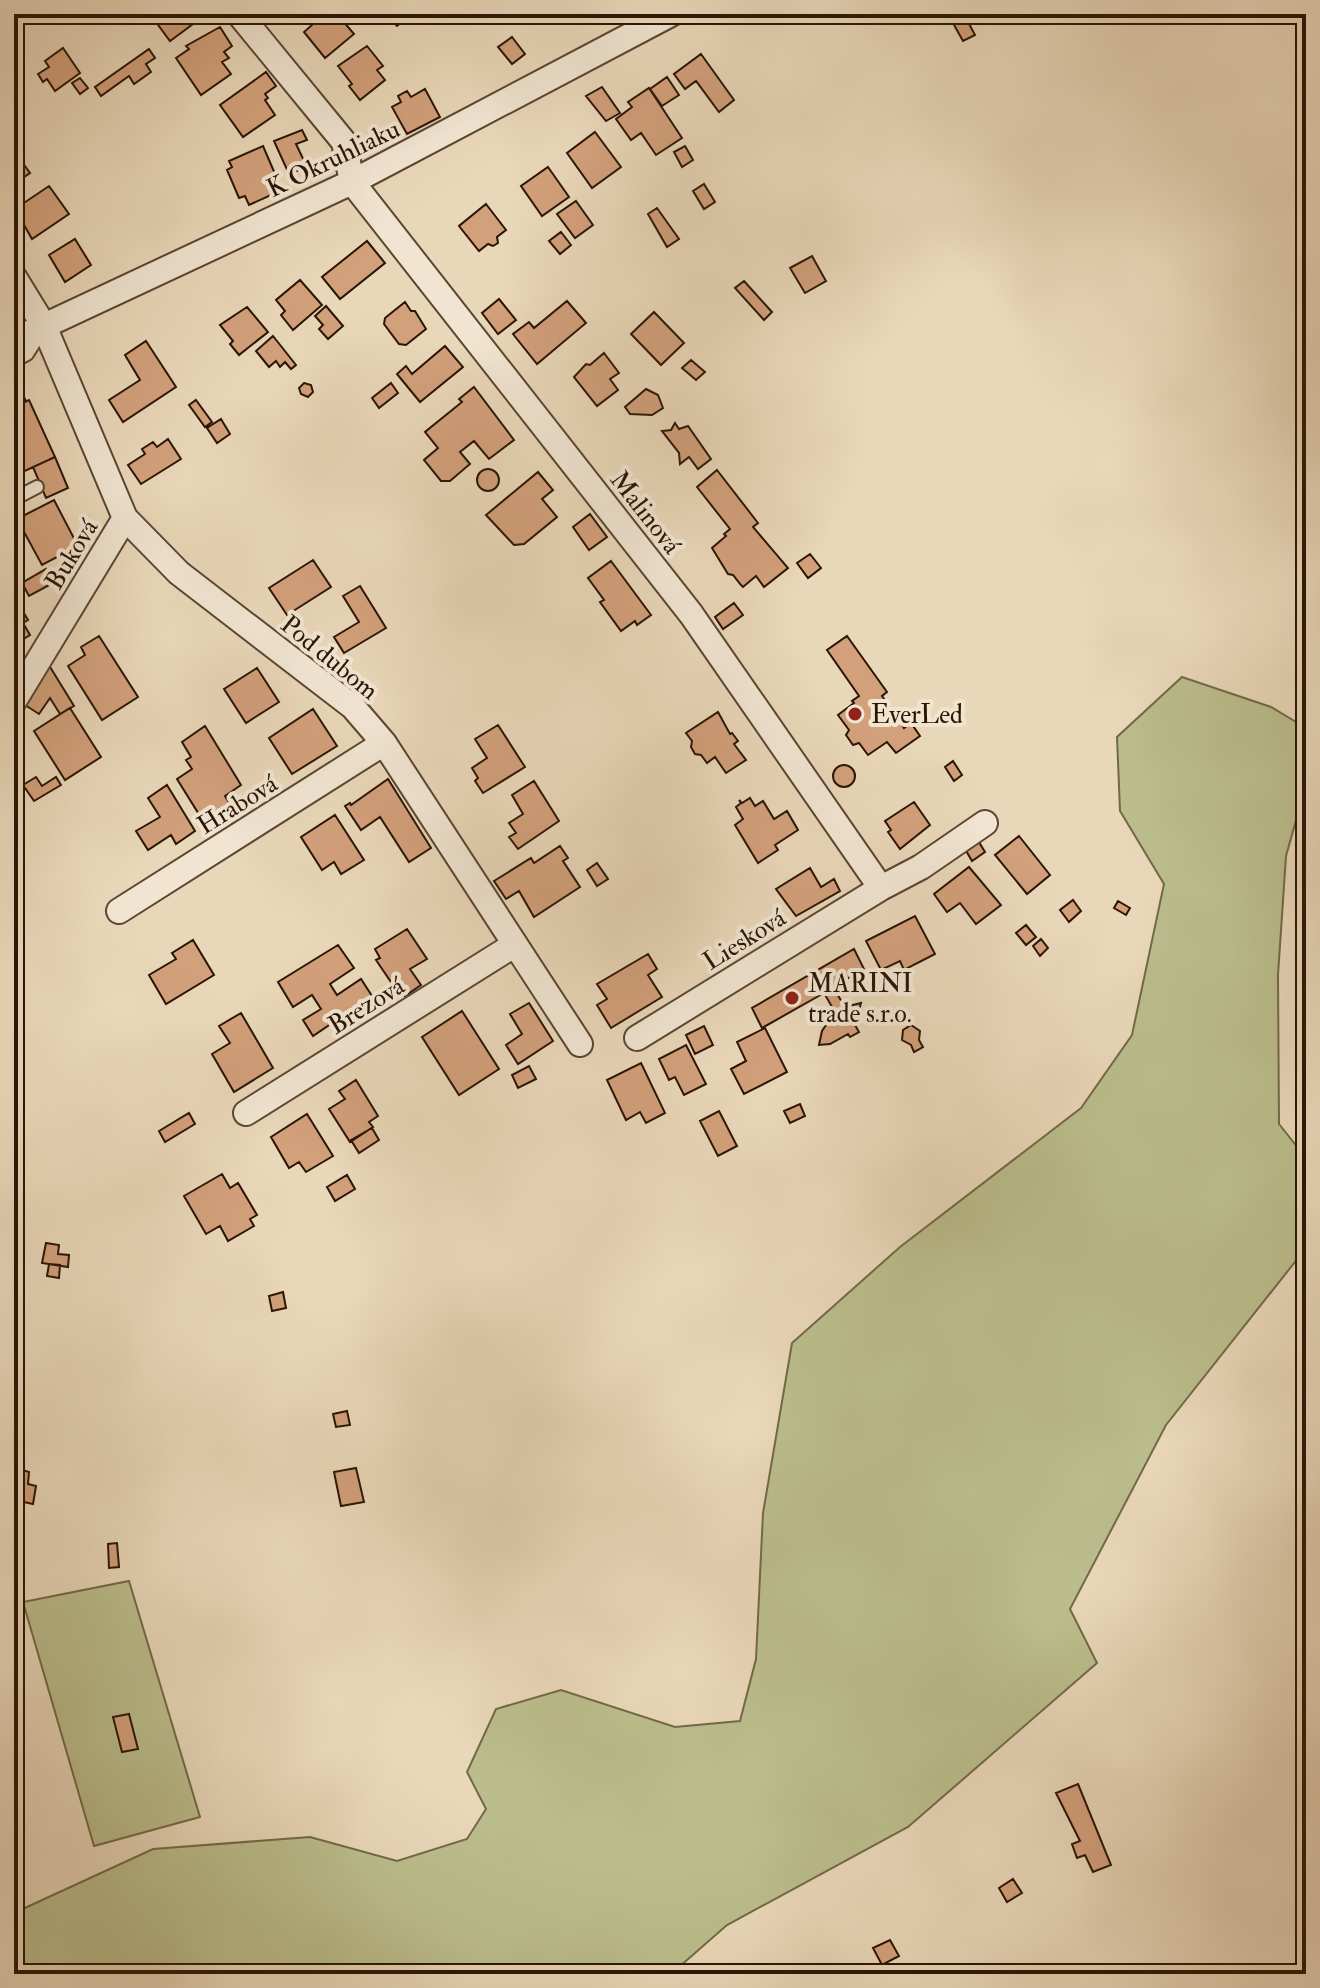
<svg xmlns="http://www.w3.org/2000/svg" width="1320" height="1988" font-family="'IM FELL Double Pica',serif">
  <rect width="100%" height="100%" fill="#e9d7b9"/>
  <filter id="stains"><feTurbulence type="fractalNoise" baseFrequency=".0025" numOctaves="4"/><feColorMatrix values="0 0 0 0 .2 0 0 0 0 .09 0 0 0 0 .02 0 0 0 .5 -.17"/></filter>
  <radialGradient id="worn" r=".72"><stop offset=".6" stop-color="#630" stop-opacity="0"/><stop offset="1" stop-color="#630" stop-opacity=".3"/></radialGradient>
  <!-- green -->
  <path fill="#bbbd8c" stroke="#726948" stroke-width="2" d="M1182 677 1271 707 1306 728V785L1286 856 1278 975 1279 1124 1306 1158V1248L1166 1425 1070 1609 1097 1663 908 1827 727 1925 671 1974H14V1913L153 1849 310 1837 397 1861 467 1839 486 1809 467 1772 496 1709 561 1690 675 1727 740 1721 756 1659 763 1513 792 1343 900 1247 1081 1108 1132 1035 1164 884 1120 811 1117 737Z
    M129 1581 200 1817 94 1846 23 1602Z"/>
  <!-- building -->
  <path fill="#d2a07b" stroke="#2a1505" stroke-width="2" d="M150 14H192L197 21 170 41Z
    M313 14H337L354 34 325 58 304 32 312 25 307 19Z
    M385 14H411L397 26Z
    M965 16 975 35 963 41 953 23Z
    M220 27 232 46 224 52 229 58 222 62 231 74 201 95 176 58 189 49 186 46Z
    M512 37 525 54 512 64 498 47Z
    M367 46 383 66 377 70 385 80 360 100 349 86 352 84 338 66Z
    M63 48 80 73 55 91 47 79 43 82 38 74 49 67 45 61Z
    M149 49 155 58 146 64 151 72 134 84 129 76 101 96 95 87Z
    M701 54 734 100 719 112 696 81 685 89 674 74Z
    M266 72 276 86 265 94 268 98 265 100 275 115 243 137 220 105Z
    M667 77 679 95 662 106 650 89Z
    M80 78 88 88 80 94 72 83Z
    M602 87 620 113 606 121 586 96Z
    M649 88 682 138 656 155 641 133 631 140 616 119 632 107 628 102Z
    M425 89 440 117 407 134 392 107 401 102 398 96 407 91 411 97Z
    M302 130 307 140 296 144 307 167 289 174 274 141Z
    M595 132 621 167 592 188 567 153Z
    M263 146 282 190 249 205 245 196 239 198 227 170 232 167 229 161Z
    M685 146 693 160 682 167 674 152Z
    M14 151 30 173 14 184Z
    M548 167 569 197 542 216 521 186Z
    M704 184 715 202 704 209 693 191Z
    M49 186 69 214 32 239 15 209Z
    M576 201 593 225 575 238 557 214Z
    M486 204 506 230 497 237 498 243 493 246 488 244 479 251 459 226Z
    M657 208 679 239 667 247 648 214Z
    M561 232 571 245 560 254 549 241Z
    M75 239 91 265 65 282 49 255Z
    M367 241 385 263 340 299 322 277Z
    M812 256 826 281 805 293 790 268Z
    M300 280 322 305 293 330 281 315 285 311 276 300Z
    M744 281 772 312 764 320 735 288Z
    M499 299 516 320 498 334 482 313Z
    M567 301 586 323 537 364 513 334 529 322 534 328Z
    M405 302 411 311H415L426 329 406 345 399 344 384 324 385 318Z
    M326 306 343 326 328 339 319 329 323 325 315 316Z
    M247 307 268 332 239 355 230 344 233 341 220 325Z
    M654 312 684 343 661 365 631 334Z
    M273 336 296 365 291 369 285 362 280 367 276 361 269 367 256 351Z
    M146 341 176 387 123 422 109 400 140 380 125 355Z
    M445 346 463 367 420 402 397 374 406 366 412 374Z
    M604 353 619 373 610 379 618 390 597 406 574 377 586 364 590 365Z
    M691 360 705 372 696 380 682 368Z
    M14 377 26 401 14 407Z
    M304 383 311 385 313 392 308 397 301 394 299 388Z
    M391 383 398 393 379 408 372 398Z
    M474 387 514 440 489 459 474 441 460 452 470 464 450 481H441L424 460 438 448 425 432 462 402 459 399Z
    M646 389 658 395 663 408 652 415 630 414 625 407Z
    M29 400 55 457 14 476V407Z
    M196 400 212 422 205 427 189 405Z
    M221 419 230 434 217 443 207 428Z
    M675 423 679 429 688 426 711 459 698 469 689 457 680 464 679 453 662 431 671 430Z
    M168 439 181 459 141 484 128 465 145 454 142 449 153 442 157 447Z
    M55 457 68 488 46 498 33 467Z
    M477 480a11 11 0 1 1 22 0a11 11 0 1 1-22 0Z
    M717 470 758 523 753 527 788 568 764 587 756 576 743 587 741 585 733 575 728 574 712 548 726 536 724 534 730 529 697 487Z
    M538 472 553 490 542 499 557 517 524 544 514 545 486 515Z
    M54 500 78 546 42 565 17 519Z
    M590 514 607 537 589 550 573 527Z
    M810 554 821 568 808 578 797 563Z
    M313 560 331 587 287 615 269 588Z
    M611 561 651 615 637 625 635 621 621 631 600 602 604 600 588 578Z
    M46 569 53 583 29 596 22 583Z
    M360 586 386 628 344 653 334 637 359 622 343 596Z
    M734 603 743 615 723 629 715 617Z
    M19 605 28 620 23 623 30 635 14 645V608Z
    M99 636 138 697 102 720 68 666 85 655 81 647Z
    M847 636 887 692 882 696 904 728 911 723 920 736 896 753 887 742 868 755 859 743 853 745 846 735 849 730 838 715 854 703 852 701 859 696 827 650Z
    M47 662 74 706 60 714 50 698 39 714 25 705Z
    M257 668 279 702 246 723 224 689Z
    M70 708 101 757 65 780 34 731Z
    M313 709 337 746 292 774 269 738Z
    M718 712 730 734 732 733 738 741 734 744 746 760 726 773 715 757 707 763 701 755 695 754 691 747 692 741 686 733Z
    M498 725 525 767 483 793 475 781 478 778 472 768 487 758 475 739Z
    M205 726 241 785 225 796 231 806 223 811 229 820 210 832 177 779 192 769 186 760 191 757 182 742Z
    M953 761 962 775 954 781 945 767Z
    M833 776a11 11 0 1 1 22 0a11 11 0 1 1-22 0Z
    M36 777 42 786 56 777 61 785 34 801 23 785Z
    M388 779 431 848 409 862 380 817 361 830 345 806 350 803 351 805Z
    M534 781 559 821 518 849 509 837 516 833 509 823 523 814 512 795Z
    M167 785 195 831 176 844 171 835 148 850 136 831 160 817 148 798Z
    M750 798 755 806 763 801 774 819 787 811 798 830 775 845 778 850 758 863 735 825 743 819 736 807 741 803 739 800 742 803Z
    M914 802 930 825 900 849 888 832 891 830 885 821Z
    M335 815 364 860 341 874 334 862 322 870 301 837Z
    M974 834 985 852 972 861 961 842Z
    M1019 836 1050 875 1027 894 995 855Z
    M560 846 568 858 563 861 580 887 534 917 519 891 506 899 494 881 531 858 534 863Z
    M597 863 608 879 597 886 587 870Z
    M969 867 1001 905 976 924 960 903 947 912 934 894Z
    M810 868 821 887 834 879 840 891 796 916 776 889Z
    M1073 900 1081 911 1069 922 1060 910Z
    M1118 901 1130 908 1126 915 1114 908Z
    M915 916 935 954 904 970 900 961 881 970 866 941Z
    M1026 925 1036 937 1026 945 1016 933Z
    M407 929 427 959 410 969 421 985 405 996 394 980 391 982 376 960 380 958 375 949Z
    M1041 939 1048 948 1040 956 1033 946Z
    M193 940 214 975 166 1004 149 975 176 959 172 953Z
    M338 945 354 968 330 984 337 995 361 979 372 996 313 1036 303 1020 321 1009 312 995 293 1007 278 982Z
    M854 949 864 969 833 987 845 1007 861 1003 855 1025 859 1032 850 1037 848 1034 830 1044 819 1045 822 1031 835 1012 824 993 762 1028 752 1008Z
    M648 954 657 969 648 975 662 997 611 1028 597 1005 607 999 597 984Z
    M529 1003 553 1041 518 1064 506 1045 522 1034 510 1014Z
    M462 1011 499 1069 459 1095 422 1037Z
    M241 1013 273 1068 234 1092 212 1054 230 1043 219 1026Z
    M911 1025 920 1031 919 1040 923 1047 914 1052 911 1045 902 1040 903 1030Z
    M704 1026 713 1045 695 1054 686 1035Z
    M765 1028 787 1072 744 1094 731 1069 746 1061 737 1042Z
    M686 1045 706 1084 684 1095 675 1077 669 1080 659 1059Z
    M641 1063 665 1113 646 1123 640 1112 626 1120 607 1080Z
    M529 1066 536 1079 518 1088 512 1075Z
    M356 1080 378 1116 369 1122 373 1127 350 1142 329 1109 345 1099 339 1091Z
    M800 1104 805 1116 790 1123 784 1111Z
    M719 1111 737 1146 718 1156 700 1121Z
    M189 1113 195 1124 165 1142 159 1131Z
    M307 1114 333 1156 306 1172 299 1162 289 1168 271 1137Z
    M372 1128 379 1140 359 1153 351 1140Z
    M222 1174 230 1188 238 1183 257 1215 250 1219 254 1226 228 1241 220 1226 206 1234 184 1196Z
    M347 1175 355 1189 335 1201 327 1187Z
    M46 1243 59 1245 58 1254 69 1255 68 1267 42 1263Z
    M49 1264 60 1265 59 1278 47 1276Z
    M283 1292 286 1308 272 1311 269 1296Z
    M347 1411 350 1425 336 1427 333 1414Z
    M356 1468 364 1502 341 1506 334 1472Z
    M22 1470 29 1472 28 1484 36 1486 33 1504 19 1501Z
    M117 1543 119 1567 109 1568 108 1544Z
    M129 1714 138 1749 122 1752 113 1717Z
    M1078 1784 1111 1865 1093 1872 1085 1855 1077 1858 1072 1844 1080 1841 1056 1793Z
    M1013 1879 1022 1893 1007 1902 999 1888Z
    M890 1940 899 1956 882 1965 873 1948Z"/>
  <g fill="none" stroke-linecap="round" stroke-linejoin="round">
    <defs>
      <path id="lane" d="M14 361 27 354 41 332
        M14 499 37 487"/>
      <path id="street" d="M239 14 344 142 352 182 691 614 881 888
        M14 277 44 326 125 518 179 573 353 707 384 743 580 1044
        M14 340 352 182 671 14
        M14 701 125 518
        M119 911 384 743
        M637 1038 881 888 921 867 985 823
        M246 1113 514 945"/>
    </defs>
    <!-- lane casing -->
    <use href="#lane" stroke="#5a4632" stroke-width="16"/>
    <!-- street casing -->
    <use href="#street" stroke="#5a4632" stroke-width="28"/>
    <!-- lane -->
    <use href="#lane" stroke="#f1e5d2" stroke-width="12"/>
    <!-- street -->
    <use href="#street" stroke="#f1e5d2" stroke-width="24"/>
  </g>
  <!-- markers -->
  <g fill="#8f2418" stroke="#f1e5d2" stroke-width="3">
    <circle cx="855" cy="714" r="8"/>
    <circle cx="792" cy="998" r="8"/>
  </g>
  <g text-anchor="middle" stroke-width="8" stroke-linejoin="round" paint-order="stroke">
    <!-- street labels -->
    <g font-size="26" fill="#2a1505" stroke="#f1e5d2">
      <text transform="translate(333 158) rotate(-26)" y="9">K Okruhliaku</text>
      <text transform="translate(646 512) rotate(52)" y="9">Malinová</text>
      <text transform="translate(71 554) rotate(-59)" y="9">Buková</text>
      <text transform="translate(330 657) rotate(39)" y="9">Pod dubom</text>
      <text transform="translate(237 804) rotate(-32)" y="9">Hrabová</text>
      <text transform="translate(744 939) rotate(-32)" y="9">Liesková</text>
      <text transform="translate(366 1005) rotate(-32)" y="9">Brezová</text>
    </g>
    <!-- poi labels -->
    <g font-size="26" fill="#2a1505" stroke="#f1e5d2" text-anchor="start">
      <text x="871" y="723">EverLed</text>
      <text x="808" y="992">MARINI<tspan x="808" dy="30">trade s.r.o.</tspan></text>
    </g>
  </g>
  <!-- margin -->
  <rect width="1320" height="1988" fill="none" stroke="#e9d7b9" stroke-width="48"/>
  <rect x="16" y="16" width="1288" height="1956" fill="none" stroke="#2a1505" stroke-width="4"/>
  <rect x="24" y="24" width="1272" height="1940" fill="none" stroke="#2a1505" stroke-width="2"/>
  <rect width="100%" height="100%" filter="url(#stains)"/>
  <rect width="100%" height="100%" fill="url(#worn)"/>
</svg>
